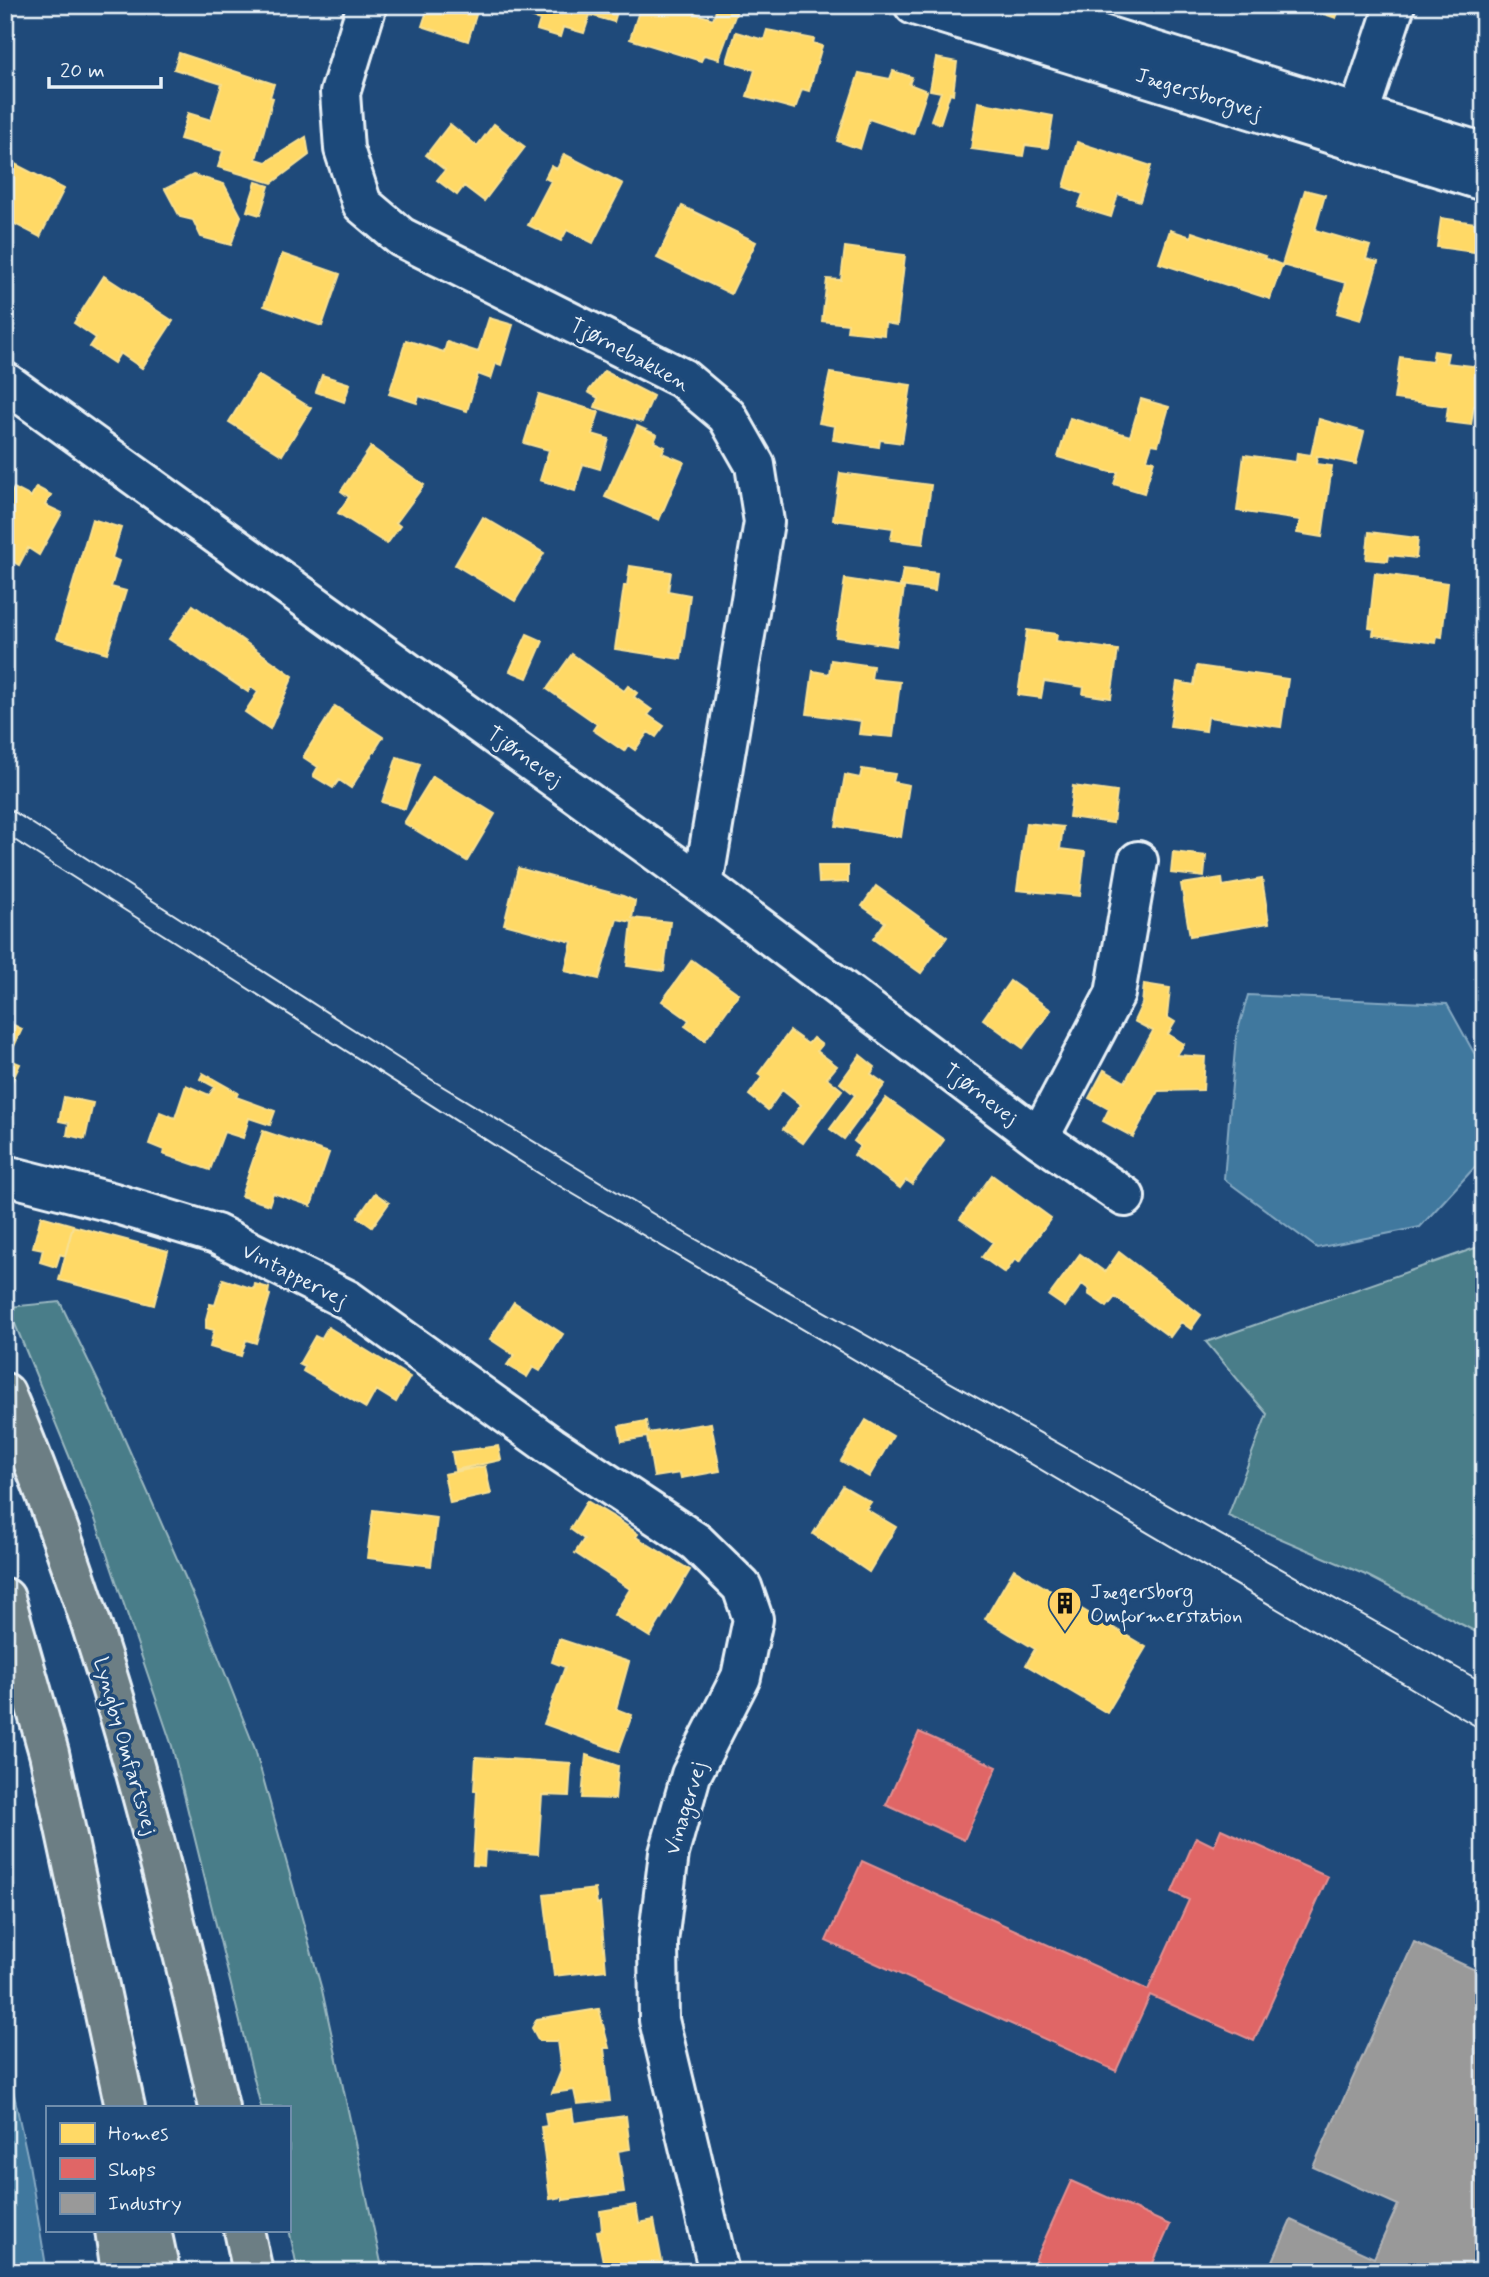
<svg xmlns="http://www.w3.org/2000/svg" width="1489" height="2277" font-family="Mynerve,sans-serif">
  <rect width="100%" height="100%" fill="#1f4a7a"/>
  <filter id="ink" filterUnits="userSpaceOnUse"><feTurbulence type="fractalNoise" baseFrequency=".0143" numOctaves="2"/><feDisplacementMap in="SourceGraphic" scale="14" xChannelSelector="R" yChannelSelector="G"/><feConvolveMatrix kernelMatrix="1 2 1 2 8 2 1 2 1" color-interpolation-filters="sRGB"/></filter>
  <g filter="url(#ink)">
    <!-- green -->
    <path fill="#4a7d89" stroke="#99b7c0" stroke-width="2" d="M1484 1245V1636L1368 1576 1228 1516 1267 1414 1206 1342Z
      M60 1302 109 1404 204 1620 255 1749 322 1990 383 2272H298L289 2229V2107H261L172 1746 95 1519 8 1307Z"/>
    <!-- water -->
    <path fill="#41789e" stroke="#84a8c2" stroke-width="2" d="M1248 995 1447 1004 1484 1071V1157L1420 1227 1317 1248 1224 1179 1236 1037Z
      M5 2053 29 2164 47 2272H5Z"/>
    <!-- homes -->
    <path fill="#ffd966" stroke="#f8e092" stroke-width="2" d="M429 5H479L468 41 422 26Z
      M523 5H619L614 22 590 15 584 33 563 27 560 37 537 30 540 20 521 14Z
      M641 5H670L713 19 718 5H739L719 59 704 55 701 61 630 39Z
      M1298 5H1341L1336 18Z
      M767 30 814 39 813 43 822 46 809 91 802 89 795 109 747 96 755 70 727 62 736 32 764 40Z
      M179 53 274 84 270 97 273 98 256 159 266 162 306 137 309 155 272 183 218 167 223 151 180 139 188 113 211 120 222 84 174 69Z
      M936 58 957 62 953 94 950 93 940 124 931 120 941 92 930 90Z
      M893 71 912 77 909 84 927 91 913 134 869 119 860 149 837 141 859 73 890 79Z
      M978 102 1053 116 1048 148 1025 145 1023 156 971 149Z
      M450 124 477 146 494 124 525 147 484 201 464 186 457 195 437 180 445 170 426 155Z
      M1077 142 1151 166 1140 201 1118 194 1111 217 1078 207 1083 194 1064 187Z
      M564 154 623 184 593 243 567 230 561 241 528 225 551 181 545 178 551 166 557 169Z
      M5 159 64 189 40 237 5 219Z
      M193 175 224 184 241 216 231 245 201 237 193 220 180 217 165 189Z
      M256 182 269 186 260 215 247 211Z
      M1305 190 1325 195 1315 230 1370 246 1366 259 1378 262 1361 320 1337 313 1346 283 1282 265Z
      M682 206 756 242 731 294 657 258Z
      M1441 218 1476 223 1475 235 1484 236 1482 253 1437 247Z
      M1170 230 1191 237 1192 232 1265 256 1264 258 1282 265 1270 299 1159 263Z
      M845 247 905 255 897 325 885 323 884 335 847 331 848 324 822 321 827 279 841 280Z
      M282 254 340 274 322 326 264 306Z
      M104 276 173 321 142 368 120 353 114 363 90 347 96 338 74 323Z
      M489 318 513 325 501 365 496 363 491 379 478 374 467 411 419 396 417 403 389 394 406 340 444 352 447 342 478 352Z
      M1434 351 1448 353 1446 363 1480 367V372H1484V407L1474 406 1471 425 1446 422 1448 406 1394 399 1400 357 1432 361Z
      M604 371 653 396 642 422 595 407 598 398 588 392Z
      M830 373 911 385 902 443 880 440 879 447 833 440 835 426 819 423Z
      M258 375 311 408 282 455 229 422Z
      M322 375 350 384 344 402 316 392Z
      M539 394 599 412 592 434 609 439 600 469 583 464 575 491 540 480 549 450 524 443Z
      M1141 399 1169 407 1158 445 1152 444 1147 459 1154 461 1144 493 1114 484 1118 472H1110L1058 457 1070 418 1130 436Z
      M1319 419 1364 432 1356 464 1317 456 1316 464 1332 466 1322 537 1297 533 1300 520 1237 511 1244 455 1296 462 1297 453 1311 455Z
      M637 426 657 435 654 442 665 447 662 453 684 462 659 520 605 497Z
      M371 447 424 485 396 523 400 526 387 544 338 513 349 497 341 491Z
      M840 473 931 485 923 544 891 540 893 528 833 520Z
      M36 487 51 495 45 505 62 513 39 555 28 548 19 565 5 557V505L14 488 31 497Z
      M483 517 544 553 515 601 455 565Z
      M92 519 121 528 112 558 119 561 111 587 126 591 107 653 57 638Z
      M1369 532 1418 538 1416 558 1389 555 1388 561 1366 559Z
      M630 566 671 572 668 591 690 595 681 659 615 649 624 586H627Z
      M903 569 937 573 935 591 900 586Z
      M1375 573 1448 583 1442 637 1437 636 1436 643 1373 635 1374 629 1369 628Z
      M845 579 904 588 896 646 836 637Z
      M193 605 293 676 270 729 245 712 258 692 251 687 248 692 169 639Z
      M1027 630 1057 634 1056 641 1118 650 1111 698 1083 694 1084 687 1044 681 1041 698 1018 695Z
      M527 634 543 641 527 678 510 671Z
      M572 654 624 691 628 686 637 693 634 697 652 710 648 715 664 726 656 737 648 732 635 750 628 745 624 751 593 730 597 724 547 689Z
      M831 660 873 666 871 679 900 682 893 737 859 734 861 721 807 714 813 671 829 674Z
      M1197 666 1288 679 1281 727 1208 717 1206 731 1170 726 1177 682 1194 685Z
      M335 706 383 737 351 788 339 780 333 788 313 776 318 767 303 757Z
      M397 757 420 764 405 809 382 802Z
      M862 769 895 774 893 782 909 785 901 837 836 826 845 775 860 778Z
      M433 776 495 814 467 861 404 823Z
      M1073 786 1117 792 1113 823 1069 817Z
      M1026 823 1063 827 1060 849 1085 852 1080 896 1017 890Z
      M1173 852 1206 856 1204 877 1171 873Z
      M818 866H848V882L819 883Z
      M518 868 623 896 635 901 632 918 670 922 664 971 627 966 632 922 617 919 599 979 565 971 572 942 504 924Z
      M1222 878 1223 886 1262 879 1269 923 1190 936 1181 884Z
      M876 886 947 937 921 973 873 939 885 922 862 906Z
      M692 960 739 994 705 1040 685 1026 689 1020 662 1001Z
      M1010 981 1051 1010 1023 1048 983 1019Z
      M1144 984 1170 988 1167 1017 1175 1022 1168 1034 1184 1044 1177 1055 1205 1057 1203 1090 1158 1091 1133 1137 1103 1121 1109 1109 1089 1098 1104 1070 1125 1082 1153 1031 1134 1021 1142 1004Z
      M5 1021 22 1029 8 1059 20 1064 8 1090Z
      M790 1031 808 1044 813 1038 822 1045 817 1051 837 1066 827 1078 842 1090 803 1143 783 1129 801 1105 782 1090 768 1110 749 1095 762 1077 758 1074Z
      M860 1055 875 1067 871 1074 885 1084 844 1139 830 1129 855 1095 840 1083Z
      M203 1073 238 1093 236 1097 275 1111 270 1125 249 1118 243 1138 224 1132 210 1170 163 1154 164 1150 149 1144 160 1112 175 1118 186 1085 209 1095 215 1087 200 1079Z
      M64 1097 93 1103 85 1139 67 1135 69 1123 59 1121Z
      M886 1098 944 1140 912 1184 906 1180 900 1188 854 1155 860 1146 854 1141Z
      M263 1131 329 1153 311 1206 273 1193 269 1205 241 1196Z
      M992 1175 1051 1218 1019 1262 1015 1259 1005 1273 982 1257 993 1242 960 1219Z
      M375 1193 389 1203 372 1227 358 1217Z
      M41 1216 73 1225 65 1256 60 1254 56 1267 40 1262 43 1249 33 1247Z
      M73 1226 168 1251 154 1305 59 1280Z
      M1119 1252 1201 1315 1191 1329 1181 1322 1170 1337 1115 1297 1107 1307 1088 1294 1090 1290 1082 1284 1065 1307 1049 1296 1080 1254 1105 1272Z
      M223 1279 254 1289 255 1284 269 1288 268 1294 270 1295 256 1343 246 1340 241 1356 210 1347 214 1330 206 1328V1319L210 1304 215 1305Z
      M514 1302 563 1334 540 1371 533 1367 527 1377 507 1365 514 1355 490 1339Z
      M328 1327 410 1377 396 1402 376 1390 366 1408 303 1371 305 1367 299 1364 315 1336 321 1339Z
      M866 1420 893 1436 869 1477 841 1461Z
      M646 1421 648 1433 711 1423 720 1471 681 1478 680 1473 654 1477 647 1437 622 1441 619 1426Z
      M498 1446 501 1460 455 1470 452 1452Z
      M485 1466 491 1494 450 1503 444 1474Z
      M843 1486 871 1502 866 1509 896 1527 869 1572 813 1534Z
      M587 1501 617 1519 638 1534 636 1537 690 1570 650 1637 614 1615 630 1589 575 1553 584 1539 570 1529Z
      M373 1510 437 1518 431 1566 367 1558Z
      M1014 1569 1146 1647 1107 1713 1026 1665 1035 1649 985 1619Z
      M559 1639 629 1662 616 1709 632 1715 619 1751 544 1724 565 1667 552 1662Z
      M586 1755 618 1766 615 1799 582 1798Z
      M476 1757 571 1763 569 1796 542 1795 538 1854 485 1850 484 1866 473 1865 477 1791 474 1790Z
      M595 1889 597 1904 600 1903 606 1970 554 1976 544 1895Z
      M599 2009 609 2048H604L610 2101 577 2104 574 2090 552 2093 561 2071 557 2041H539L532 2028 537 2019Z
      M572 2109 574 2123 626 2116 630 2149 618 2151 624 2192 563 2200V2197L550 2199 541 2127 547 2126 545 2113Z
      M636 2205 639 2223 654 2220 664 2272H605L597 2231 602 2230 600 2211Z"/>
    <!-- shops -->
    <path fill="#e06666" stroke="#e29092" stroke-width="2" d="M919 1732 997 1767 964 1840 886 1805Z
      M1221 1829 1328 1877 1254 2041 1150 1995 1116 2071 826 1941 862 1861 1148 1990 1189 1900 1172 1892 1196 1837 1214 1846Z
      M1071 2181 1170 2225 1149 2272H1030Z"/>
    <!-- industry -->
    <path fill="#999" stroke="#b1b3b6" stroke-width="2" d="M1414 1942 1484 1974V2272H1268L1291 2220 1374 2258 1398 2205 1313 2167Z"/>
    <g fill="none" stroke-linecap="round" stroke-linejoin="round">
      <defs>
        <path id="street" d="M367 5 340 93 344 149 362 204 401 237 682 378 727 416 755 465 764 522 703 885
          M1350 140 1395 5
          M5 382 703 885 1039 1138 1125 1197
          M1039 1138 1115 994 1138 861
          M5 1175 111 1202 216 1234 348 1300 551 1446 696 1542 742 1587 753 1619 741 1677 691 1775 669 1853 658 1942 659 2020 719 2272"/>
        <path id="secondary" d="M914 5 1484 181
          M1005 5 1484 153"/>
        <path id="highway" d="M5 1393C103 1622 164 1865 219 2107
          M5 1598 49 1753 125 2107
          M115 2230 121 2272
          M151 2230 160 2272
          M244 2230 253 2272"/>
      </defs>
      <!-- street casing -->
      <use href="#street" stroke="#e8f1f8" stroke-width="44"/>
      <!-- secondary casing -->
      <use href="#secondary" stroke="#e8f1f8" stroke-width="44"/>
      <!-- highway casing -->
      <use href="#highway" stroke="#e8f1f8" stroke-width="44"/>
      <!-- street -->
      <use href="#street" stroke="#1f4a7a" stroke-width="38"/>
      <!-- secondary -->
      <use href="#secondary" stroke="#1f4a7a" stroke-width="38"/>
      <!-- highway -->
      <use href="#highway" stroke="#6c7e84" stroke-width="38"/>
      <!-- tram -->
      <path stroke="#e8f1f8" stroke-width="2" d="M5 806 437 1083 685 1233 1484 1683
        M5 834 546 1178 1484 1731"/>
    </g>
  </g>
  <!-- icons -->
  <defs>
    <symbol id="building-pin" viewBox="-11 -11 22 30"><path d="M0 17L-7.5 6A9.5 9.5 0 1 1 7.5 6Z" fill="#ffd166" stroke="#1f4a7a"/><path d="M-4-6H4V6H1V3H-1V6H-4ZM-2.5-4.3h1.7v1.8h-1.7ZM.8-4.3h1.7v1.8H.8ZM-2.5-1h1.7V.8h-1.7ZM.8-1h1.7V.8H.8Z" fill="#111"/></symbol>
  </defs>
  <g fill-rule="evenodd">
    <use href="#building-pin" x="1046" y="1584" width="38" height="52"/>
  </g>
  <g text-anchor="middle" stroke-width="7" stroke-linejoin="round" paint-order="stroke">
    <!-- street labels -->
    <g font-size="21" fill="#e8f1f8" stroke="#1f4a7a">
      <text transform="translate(1199 93) rotate(17)" y="7">Jægersborgvej</text>
      <text transform="translate(630 354) rotate(28)" y="7">Tjørnebakken</text>
      <text transform="translate(525 756) rotate(36)" y="7">Tjørnevej</text>
      <text transform="translate(981 1094) rotate(37)" y="7">Tjørnevej</text>
      <text transform="translate(295 1275) rotate(27)" y="7">Vintappervej</text>
      <text transform="translate(126 1746) rotate(74)" y="7">Lyngby Omfartsvej</text>
      <text transform="translate(685 1808) rotate(-73)" y="7">Vinagervej</text>
    </g>
    <!-- poi labels -->
    <g font-size="21" fill="#e8f1f8" stroke="#1f4a7a" text-anchor="start">
      <text x="1090" y="1598">Jægersborg<tspan x="1090" dy="24">Omformerstation</tspan></text>
    </g>
  </g>
  <!-- margin -->
  <rect width="1489" height="2277" fill="none" stroke="#1f4a7a" stroke-width="28"/>
  <rect x="14" y="14" width="1461" height="2249" fill="none" stroke="#e8f1f8" stroke-width="2.5" filter="url(#ink)"/>
  <!-- legend -->
  <rect x="46" y="2106" width="245" height="126" fill="#1f4a7a" stroke="#6f8dac" stroke-width="2"/>
  <rect x="60" y="2123" width="35" height="21" fill="#ffd966" stroke="#6f8dac" stroke-width="2"/>
  <text x="108" y="2140" font-size="21" fill="#e8f1f8">Homes</text>
  <rect x="60" y="2158" width="35" height="21" fill="#e06666" stroke="#6f8dac" stroke-width="2"/>
  <text x="108" y="2176" font-size="21" fill="#e8f1f8">Shops</text>
  <rect x="60" y="2193" width="35" height="21" fill="#999999" stroke="#6f8dac" stroke-width="2"/>
  <text x="108" y="2210" font-size="21" fill="#e8f1f8">Industry</text>
  <!-- scale -->
  <path d="M49 77v10h112v-10" fill="none" stroke="#e8f1f8" stroke-width="3.5"/>
  <text x="60" y="77" font-size="21" fill="#e8f1f8" stroke="#1f4a7a" stroke-width="5" paint-order="stroke">20 m</text>
</svg>
